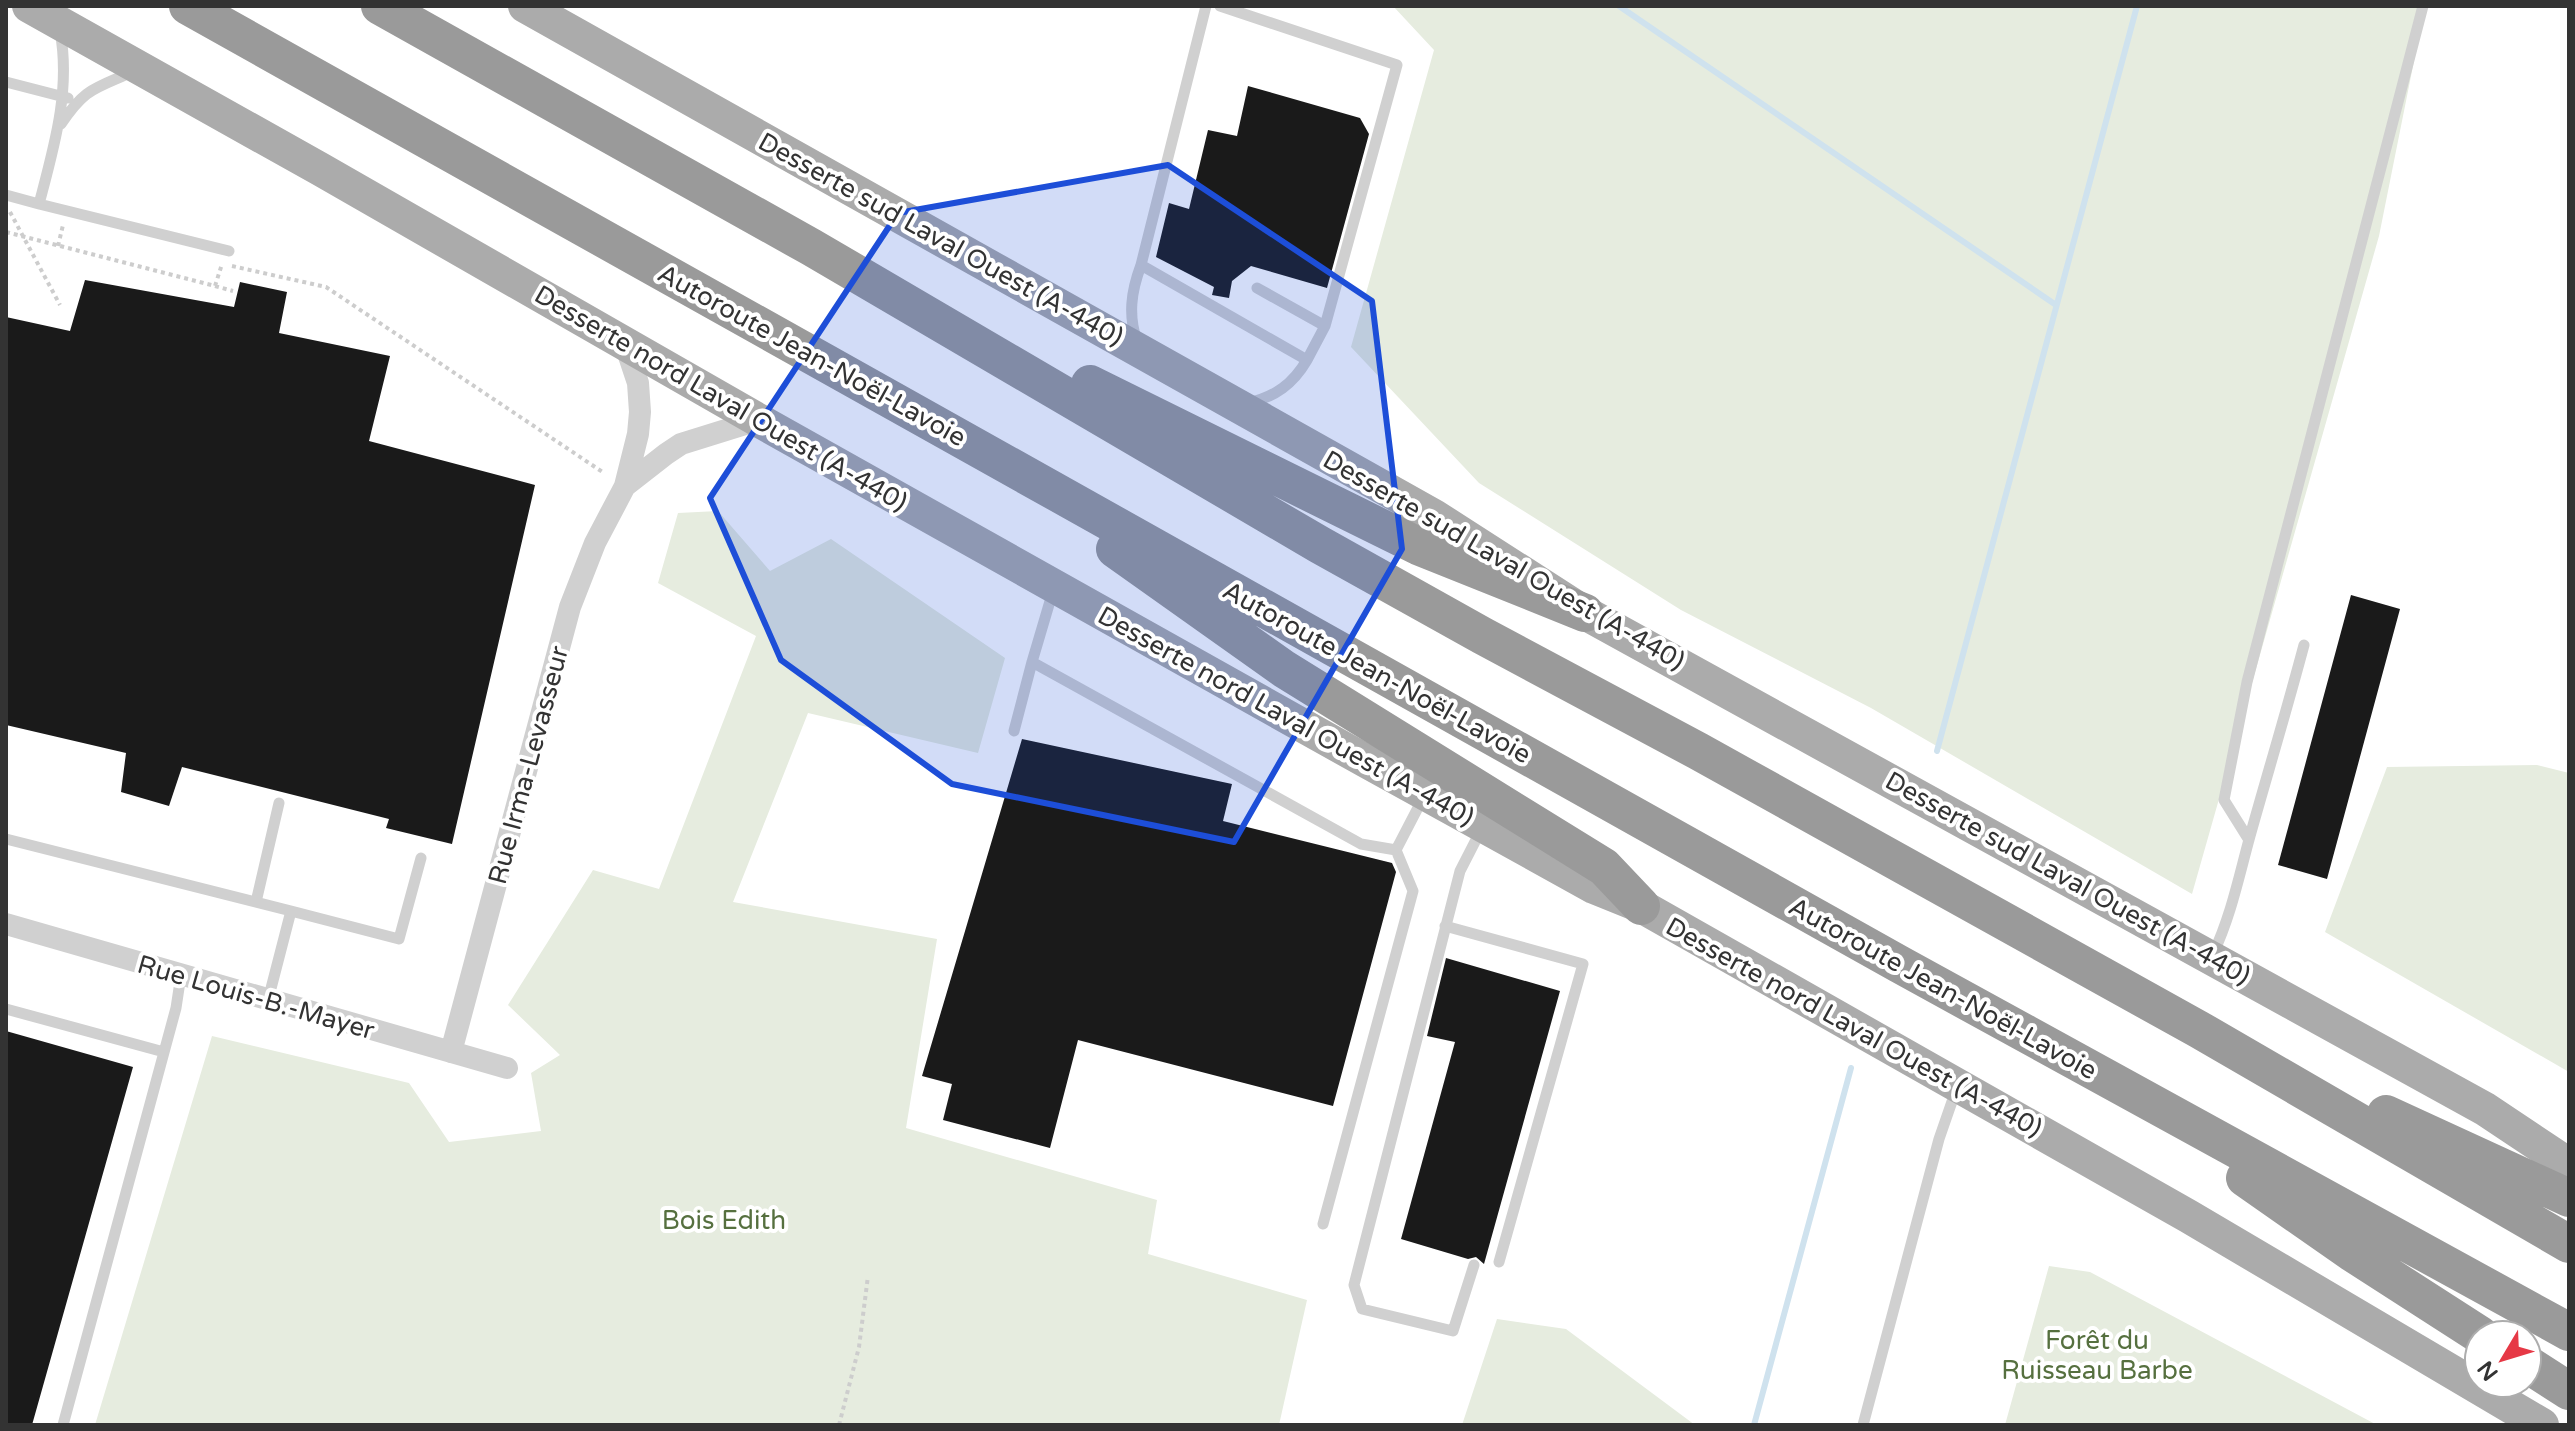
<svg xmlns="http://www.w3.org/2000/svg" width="2575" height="1431" font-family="'Varela Round',sans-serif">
  <rect width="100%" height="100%" fill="#fff"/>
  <!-- green -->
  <path fill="#e6ecdf" d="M1393 6H2425L2379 236 2192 894 1871 708 1681 610 1479 483 1351 347 1434 50Z
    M718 511 770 571 831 539 1005 658 978 753 808 713 733 902 937 939 906 1128 1157 1200 1148 1254 1307 1300 1279 1425H95L212 1036 409 1083 449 1142 541 1131 531 1073 560 1055 508 1005 593 870 659 889 756 636 658 583 678 513Z
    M2537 765 2569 773V1072L2325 932 2387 767Z
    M2049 1266 2090 1272 2377 1425H2005Z
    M1497 1319 1566 1329 1695 1425H1462Z"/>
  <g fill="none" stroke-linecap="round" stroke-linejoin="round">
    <!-- stream -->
    <path stroke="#cfe2ee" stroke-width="6" d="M1619 6 2056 305
      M1937 751 2137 6
      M1754 1425 1851 1068"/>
  </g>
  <!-- building -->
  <path fill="#1a1a1a" d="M1248 86 1360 118 1369 134 1327 288 1251 266 1232 281 1229 298 1212 295 1214 287 1156 257 1169 203 1189 209 1208 130 1237 136Z
    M85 280 234 307 240 282 287 292 279 333 390 356 369 441 535 485 452 844 386 828 389 819 182 767 169 806 121 792 126 753 6 725V317L70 331Z
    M2351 595 2400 609 2327 879 2278 865Z
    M1022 739 1232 784 1223 821 1392 863 1396 872 1333 1106 1078 1040 1050 1148 943 1120 952 1084 922 1076Z
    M1446 958 1560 991 1484 1264 1476 1257 1468 1259 1401 1239 1455 1042 1427 1036Z
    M6 1031 133 1067 32 1425H6Z"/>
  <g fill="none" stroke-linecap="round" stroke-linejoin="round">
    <!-- path -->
    <path stroke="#cdcdcd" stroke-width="4" stroke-dasharray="4 4" stroke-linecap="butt" d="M10 212 60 305
      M6 232 215 286 222 264
      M58 246 63 225
      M232 266 326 287 604 473
      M215 286 233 291
      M839 1425 859 1347 868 1276"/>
    <!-- lane -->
    <path stroke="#d0d0d0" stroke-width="11" d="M1220 6 1397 65 1325 326
      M6 82 68 98
      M61 124C85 88 94 89 132 72
      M6 195 39 204C54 147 71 90 60 31
      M39 204 229 251
      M1141 265 1206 6
      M1257 288 1325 326 1307 360
      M1137 342C1128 315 1131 292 1141 265L1307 360C1293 384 1275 397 1248 403
      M1053 591 1032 662 1361 844 1396 850 1423 798
      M1014 731 1032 662
      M6 839 291 911 268 1000
      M2249 840 2224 800 2247 682 2423 6
      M256 902 279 803
      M291 911 399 939 421 858
      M1445 926 1583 964 1499 1262
      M2213 954C2231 916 2239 876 2250 836 2268 772 2287 709 2304 645
      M6 1009 164 1052
      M1323 1224 1413 891 1396 850
      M1474 1265 1453 1331 1362 1309 1354 1285 1460 871 1481 830
      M63 1425 176 1008 181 975
      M1863 1425 1939 1139 1956 1090"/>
    <!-- street -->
    <path stroke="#d0d0d0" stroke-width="22" d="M625 486 666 454 681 444 758 420
      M6 924 507 1068
      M451 1052 570 607 595 543 625 486 638 434 640 412 638 383 625 344"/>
    <!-- primary -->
    <path stroke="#ababab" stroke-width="34" d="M29 6 320 169 758 420 1366 761 1594 887 1641 906 2188 1216 2542 1425
      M525 6 1434 516 1585 613 2485 1109 2569 1165"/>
    <!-- highway -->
    <path stroke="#9a9a9a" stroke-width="38" d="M188 6 1899 964 2569 1332
      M380 6 811 247 1320 545 1483 636 1698 751 2198 1029 2569 1244
      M1090 384 1418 546 1585 613
      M1115 549 1284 669 1604 867 1641 906
      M2386 1114 2569 1198
      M2245 1178 2351 1252 2480 1335
      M2527 1364 2569 1391"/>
  </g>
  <!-- marked area -->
  <path fill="#1d4ed8" fill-opacity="0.2" stroke="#1d4ed8" stroke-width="6" stroke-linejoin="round" d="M1168 165 1372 301 1402 549 1234 842 952 784 781 660 710 498 898 213Z"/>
  <g text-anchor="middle" stroke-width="8" stroke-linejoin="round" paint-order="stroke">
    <!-- street labels -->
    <g font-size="26" fill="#333" stroke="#fff">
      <text transform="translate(941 239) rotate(29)" y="9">Desserte sud Laval Ouest (A-440)</text>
      <text transform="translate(812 355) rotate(29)" y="9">Autoroute Jean-Noël-Lavoie</text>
      <text transform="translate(721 398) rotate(30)" y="9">Desserte nord Laval Ouest (A-440)</text>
      <text transform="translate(1504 560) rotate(30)" y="9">Desserte sud Laval Ouest (A-440)</text>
      <text transform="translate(1377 672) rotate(29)" y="9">Autoroute Jean-Noël-Lavoie</text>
      <text transform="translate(1286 716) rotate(29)" y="9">Desserte nord Laval Ouest (A-440)</text>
      <text transform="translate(528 765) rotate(-75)" y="9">Rue Irma-Levasseur</text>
      <text transform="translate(2068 878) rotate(29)" y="9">Desserte sud Laval Ouest (A-440)</text>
      <text transform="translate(1943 988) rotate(29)" y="9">Autoroute Jean-Noël-Lavoie</text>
      <text transform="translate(256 997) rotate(16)" y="9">Rue Louis-B.-Mayer</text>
      <text transform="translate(1854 1027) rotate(29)" y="9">Desserte nord Laval Ouest (A-440)</text>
    </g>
    <!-- park labels -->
    <g font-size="26" fill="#56703f" stroke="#fff">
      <text x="724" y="1229">Bois Edith</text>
      <text x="2097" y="1349">Forêt du<tspan x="2097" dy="30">Ruisseau Barbe</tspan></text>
    </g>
  </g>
  <!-- border -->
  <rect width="2575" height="1431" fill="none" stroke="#333333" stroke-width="16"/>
  <!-- north arrow -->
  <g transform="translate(2503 1359) rotate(232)"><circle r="38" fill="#ffffff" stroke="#adadad" stroke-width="2"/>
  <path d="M0-6L14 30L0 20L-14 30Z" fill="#e63946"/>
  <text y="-12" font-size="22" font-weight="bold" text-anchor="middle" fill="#333333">N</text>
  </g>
</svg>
